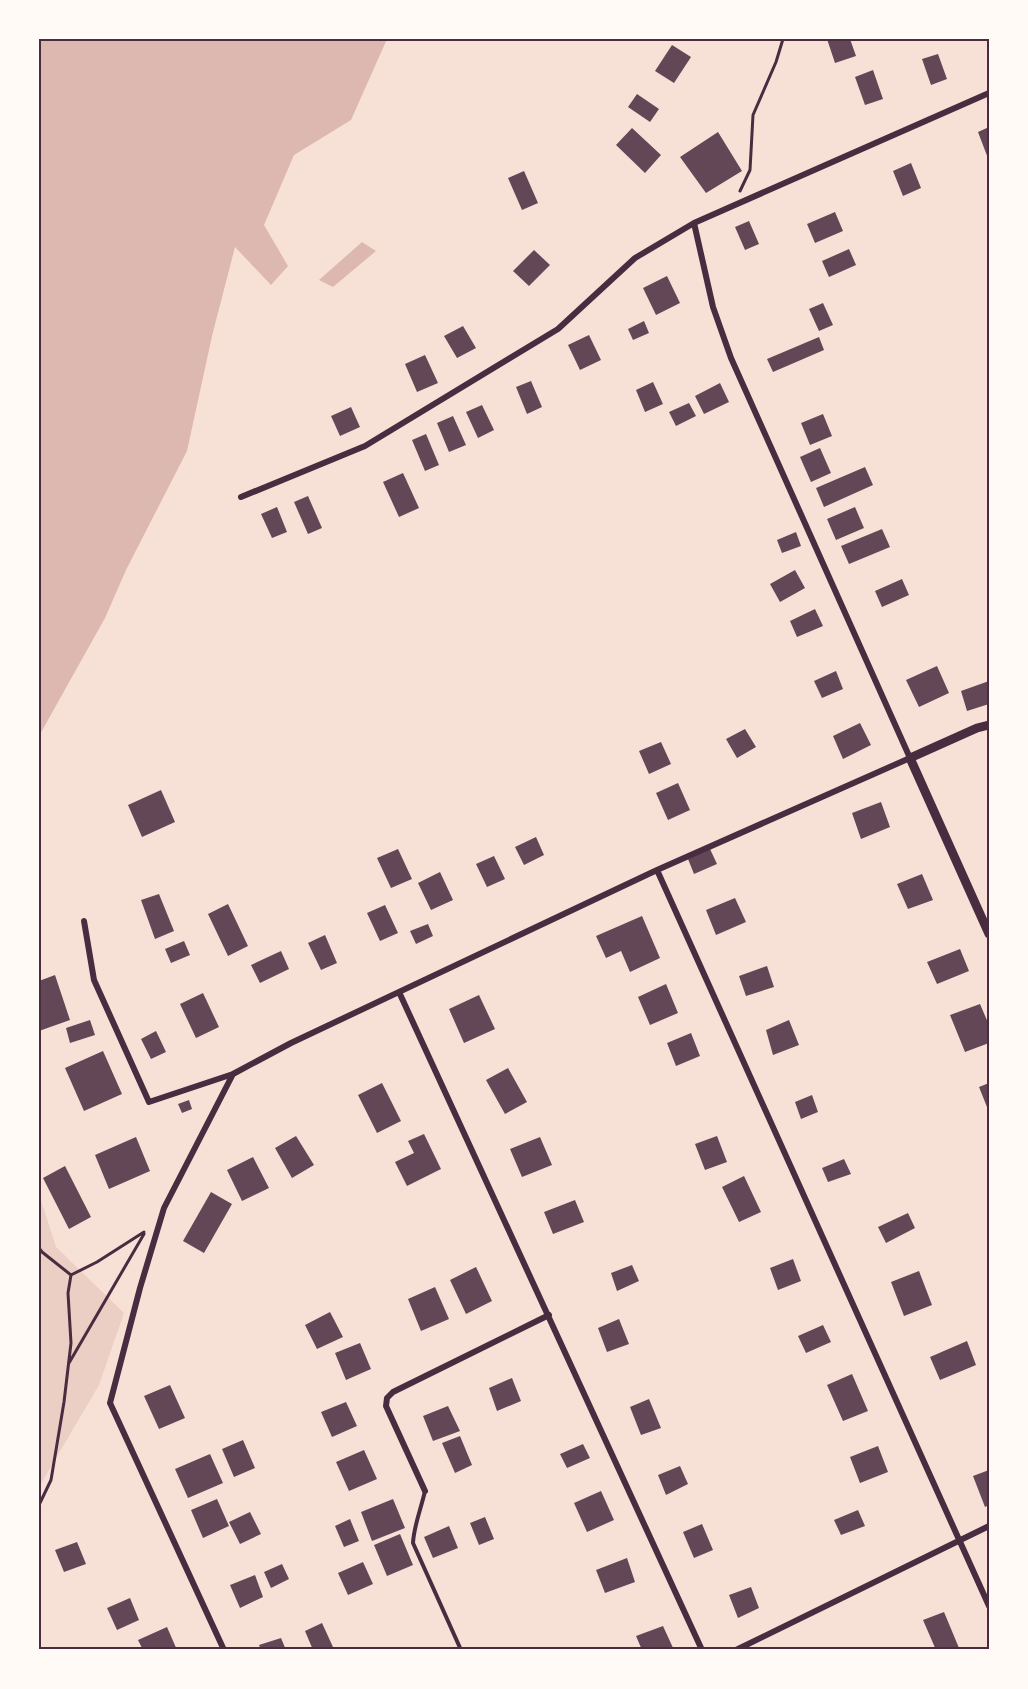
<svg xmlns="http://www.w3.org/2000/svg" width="1028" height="1689" font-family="'Fira Sans Condensed',sans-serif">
  <rect width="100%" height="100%" fill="#f7e1d7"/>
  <!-- green -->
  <path fill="#ebcfc5" d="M39 1194 56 1247 124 1313 99 1385 39 1487Z"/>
  <!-- water -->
  <path fill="#dcb8b0" d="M39 39H387L351 120 294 155 264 225 288 266 271 285 235 247 212 336 187 451 126 570 105 618 39 736Z
    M362 242 376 251 333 287 319 280Z"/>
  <!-- building -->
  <path fill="#644757" d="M827 39H850L856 56 835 63Z
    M672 45 691 57 674 83 655 71Z
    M938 54 947 79 931 85 922 59Z
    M873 70 883 99 865 105 855 77Z
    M637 94 659 109 650 122 628 107Z
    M989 127V161L978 132Z
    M632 128 661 155 645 173 616 145Z
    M718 132 742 171 706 193 680 157Z
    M911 163 921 188 903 196 893 171Z
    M524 171 538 203 522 210 508 178Z
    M835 212 843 231 815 243 807 224Z
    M749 221 759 244 745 250 735 227Z
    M849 249 856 265 829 277 822 261Z
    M534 250 550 265 529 286 513 271Z
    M667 276 680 303 656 315 643 288Z
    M823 303 833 325 819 331 809 309Z
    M644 321 649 333 633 340 628 329Z
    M463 326 476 348 457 358 444 336Z
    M589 335 601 360 580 370 568 345Z
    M819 337 824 350 773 372 767 359Z
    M425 355 438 383 417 392 405 364Z
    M531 381 542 407 527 414 516 387Z
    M653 382 663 404 645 412 636 390Z
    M720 383 729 402 704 414 695 396Z
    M689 403 696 416 676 426 669 412Z
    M482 405 494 430 478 438 466 412Z
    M351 407 360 427 340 436 331 416Z
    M823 414 832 436 810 445 801 423Z
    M453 416 466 445 449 452 437 423Z
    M426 434 439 465 425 471 412 440Z
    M820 448 831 473 811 482 800 457Z
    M865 467 873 485 824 507 816 488Z
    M403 473 419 508 399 517 383 482Z
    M308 496 322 528 308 534 294 502Z
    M277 507 287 532 272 538 261 514Z
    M855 507 864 528 836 540 827 519Z
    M882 529 890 547 849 564 841 546Z
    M796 532 801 546 782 553 777 540Z
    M795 570 805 588 780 602 770 584Z
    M902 579 909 595 882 607 875 591Z
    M815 609 823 626 797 637 790 621Z
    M937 666 949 693 919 707 906 680Z
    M836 671 843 689 822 698 814 681Z
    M989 681V704L967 711 961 691Z
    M860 723 871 745 843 759 833 736Z
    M745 729 756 747 737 758 726 739Z
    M661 742 671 764 649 774 639 751Z
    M678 783 690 810 668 820 656 793Z
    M161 790 175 822 142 837 128 805Z
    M881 802 890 827 861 839 852 813Z
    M536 837 544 855 524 865 515 847Z
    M398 849 412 879 391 888 377 858Z
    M710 849 717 864 694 874 688 859Z
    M494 856 505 879 487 887 476 864Z
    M440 872 453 900 431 910 418 883Z
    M922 874 933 900 908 909 897 884Z
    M159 894 174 931 155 939 141 900Z
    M735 898 746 922 716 935 706 910Z
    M228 904 248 946 228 956 208 914Z
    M385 905 398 933 380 941 367 913Z
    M642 916 660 958 630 972 621 951 606 958 596 936Z
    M428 924 433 936 416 944 410 931Z
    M325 935 337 963 321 970 308 943Z
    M184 941 190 955 171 963 165 949Z
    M960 949 969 971 937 984 927 962Z
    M281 951 289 969 260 983 251 965Z
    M767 966 774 987 746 996 739 976Z
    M55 975 70 1020 39 1031V981Z
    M666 984 678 1013 650 1025 638 997Z
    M203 993 219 1027 196 1038 180 1004Z
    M479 995 495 1029 464 1043 449 1009Z
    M980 1004 989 1025V1043L965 1052 950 1015Z
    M90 1020 95 1035 70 1043 66 1028Z
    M789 1020 799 1045 773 1055 766 1030Z
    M156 1031 166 1052 151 1059 141 1039Z
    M691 1033 700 1056 676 1066 667 1043Z
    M103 1051 122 1094 84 1111 65 1068Z
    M508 1068 527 1102 505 1114 486 1080Z
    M382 1083 401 1121 377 1133 358 1095Z
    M989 1083V1112L979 1087Z
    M812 1095 818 1112 801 1119 795 1102Z
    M189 1100 192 1109 182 1113 178 1104Z
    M424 1134 441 1169 407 1186 395 1162 414 1153 408 1141Z
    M296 1136 314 1165 292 1178 275 1148Z
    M717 1136 727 1162 705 1170 695 1144Z
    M136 1137 150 1171 109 1189 95 1155Z
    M540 1137 552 1165 522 1177 510 1149Z
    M253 1157 269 1188 242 1201 227 1170Z
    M844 1159 851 1174 828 1182 822 1168Z
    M65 1166 91 1217 69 1229 43 1178Z
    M744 1176 761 1212 739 1222 722 1187Z
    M211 1192 232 1204 204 1253 183 1241Z
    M575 1200 584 1222 553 1234 544 1212Z
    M908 1213 915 1228 886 1243 878 1227Z
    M793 1259 801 1281 778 1290 770 1268Z
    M632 1265 639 1281 617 1291 611 1273Z
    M476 1267 492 1301 466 1314 450 1280Z
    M919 1271 932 1305 904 1316 891 1282Z
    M435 1287 449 1319 421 1331 408 1299Z
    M330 1312 343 1337 317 1349 305 1325Z
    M619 1319 629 1344 607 1352 598 1328Z
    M823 1325 831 1342 806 1353 798 1336Z
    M967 1341 976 1365 940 1380 930 1357Z
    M360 1343 371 1369 346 1380 335 1353Z
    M852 1374 868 1411 843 1421 827 1385Z
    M512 1378 521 1401 497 1411 489 1388Z
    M170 1385 185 1418 159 1429 144 1396Z
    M649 1399 661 1428 641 1435 630 1407Z
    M346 1402 357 1426 332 1437 321 1412Z
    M448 1406 460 1431 433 1441 423 1416Z
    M460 1436 472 1465 455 1473 442 1443Z
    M243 1440 255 1468 234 1477 222 1449Z
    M583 1444 590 1458 567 1468 560 1454Z
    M878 1446 888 1472 860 1483 850 1457Z
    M364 1450 377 1479 349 1491 336 1462Z
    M210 1454 223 1483 188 1498 175 1469Z
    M680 1466 688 1484 666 1495 658 1475Z
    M989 1470V1505L985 1507 973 1476Z
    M601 1491 614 1520 587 1532 574 1503Z
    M217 1499 229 1526 203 1538 191 1510Z
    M393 1499 405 1528 372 1541 361 1512Z
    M858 1510 865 1526 841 1535 834 1520Z
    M250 1512 261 1534 240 1544 229 1522Z
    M485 1517 494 1539 479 1545 470 1523Z
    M350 1519 359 1541 344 1547 335 1526Z
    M702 1524 713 1550 694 1558 683 1532Z
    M449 1526 458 1548 433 1558 424 1537Z
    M400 1534 413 1565 387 1576 374 1545Z
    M77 1542 86 1564 64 1572 55 1550Z
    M627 1558 635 1582 605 1593 596 1570Z
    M363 1562 373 1584 348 1595 338 1573Z
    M282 1564 289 1579 271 1588 264 1572Z
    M255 1575 263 1597 240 1608 230 1585Z
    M751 1587 759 1608 738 1618 729 1595Z
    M130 1598 139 1620 117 1630 107 1608Z
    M944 1612 959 1648 954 1650H936L923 1620Z
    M322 1623 333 1647 325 1650H313L305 1631Z
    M663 1626 674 1650H642L636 1636Z
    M167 1627 177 1650H143L138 1640Z
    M281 1638 286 1650H261L259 1645Z"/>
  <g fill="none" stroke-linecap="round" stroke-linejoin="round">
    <!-- path -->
    <path stroke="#4a2c40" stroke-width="3" d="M740 191 750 170 753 115 776 62 783 39
      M39 1248 42 1252 71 1275 68 1293 71 1343 64 1402 51 1480 39 1505
      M71 1275 97 1262 144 1232
      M69 1363 144 1234"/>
    <!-- service -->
    <path stroke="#4a2c40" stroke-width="4" d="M425 1491C421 1509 414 1525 413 1543L461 1650"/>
    <!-- minor -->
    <path stroke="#4a2c40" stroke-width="6" d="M241 497 365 446 558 329 635 258 694 223 989 93
      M657 870 989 1606
      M84 921 94 980 149 1102 233 1074 291 1043 657 870 910 758 731 358 713 307 694 223
      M399 992 702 1650
      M425 1491 386 1406 387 1398 393 1392 549 1315
      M224 1650 110 1403 140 1288 164 1208 233 1074
      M736 1650 989 1526"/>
    <!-- tertiary -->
    <path stroke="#4a2c40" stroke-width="9" d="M989 725 977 728 910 758 989 934"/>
  </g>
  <!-- border -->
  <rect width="1028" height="1689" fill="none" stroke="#fffaf5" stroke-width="81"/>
  <rect x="40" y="40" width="948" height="1608" fill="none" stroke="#4a2c40" stroke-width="2"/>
</svg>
